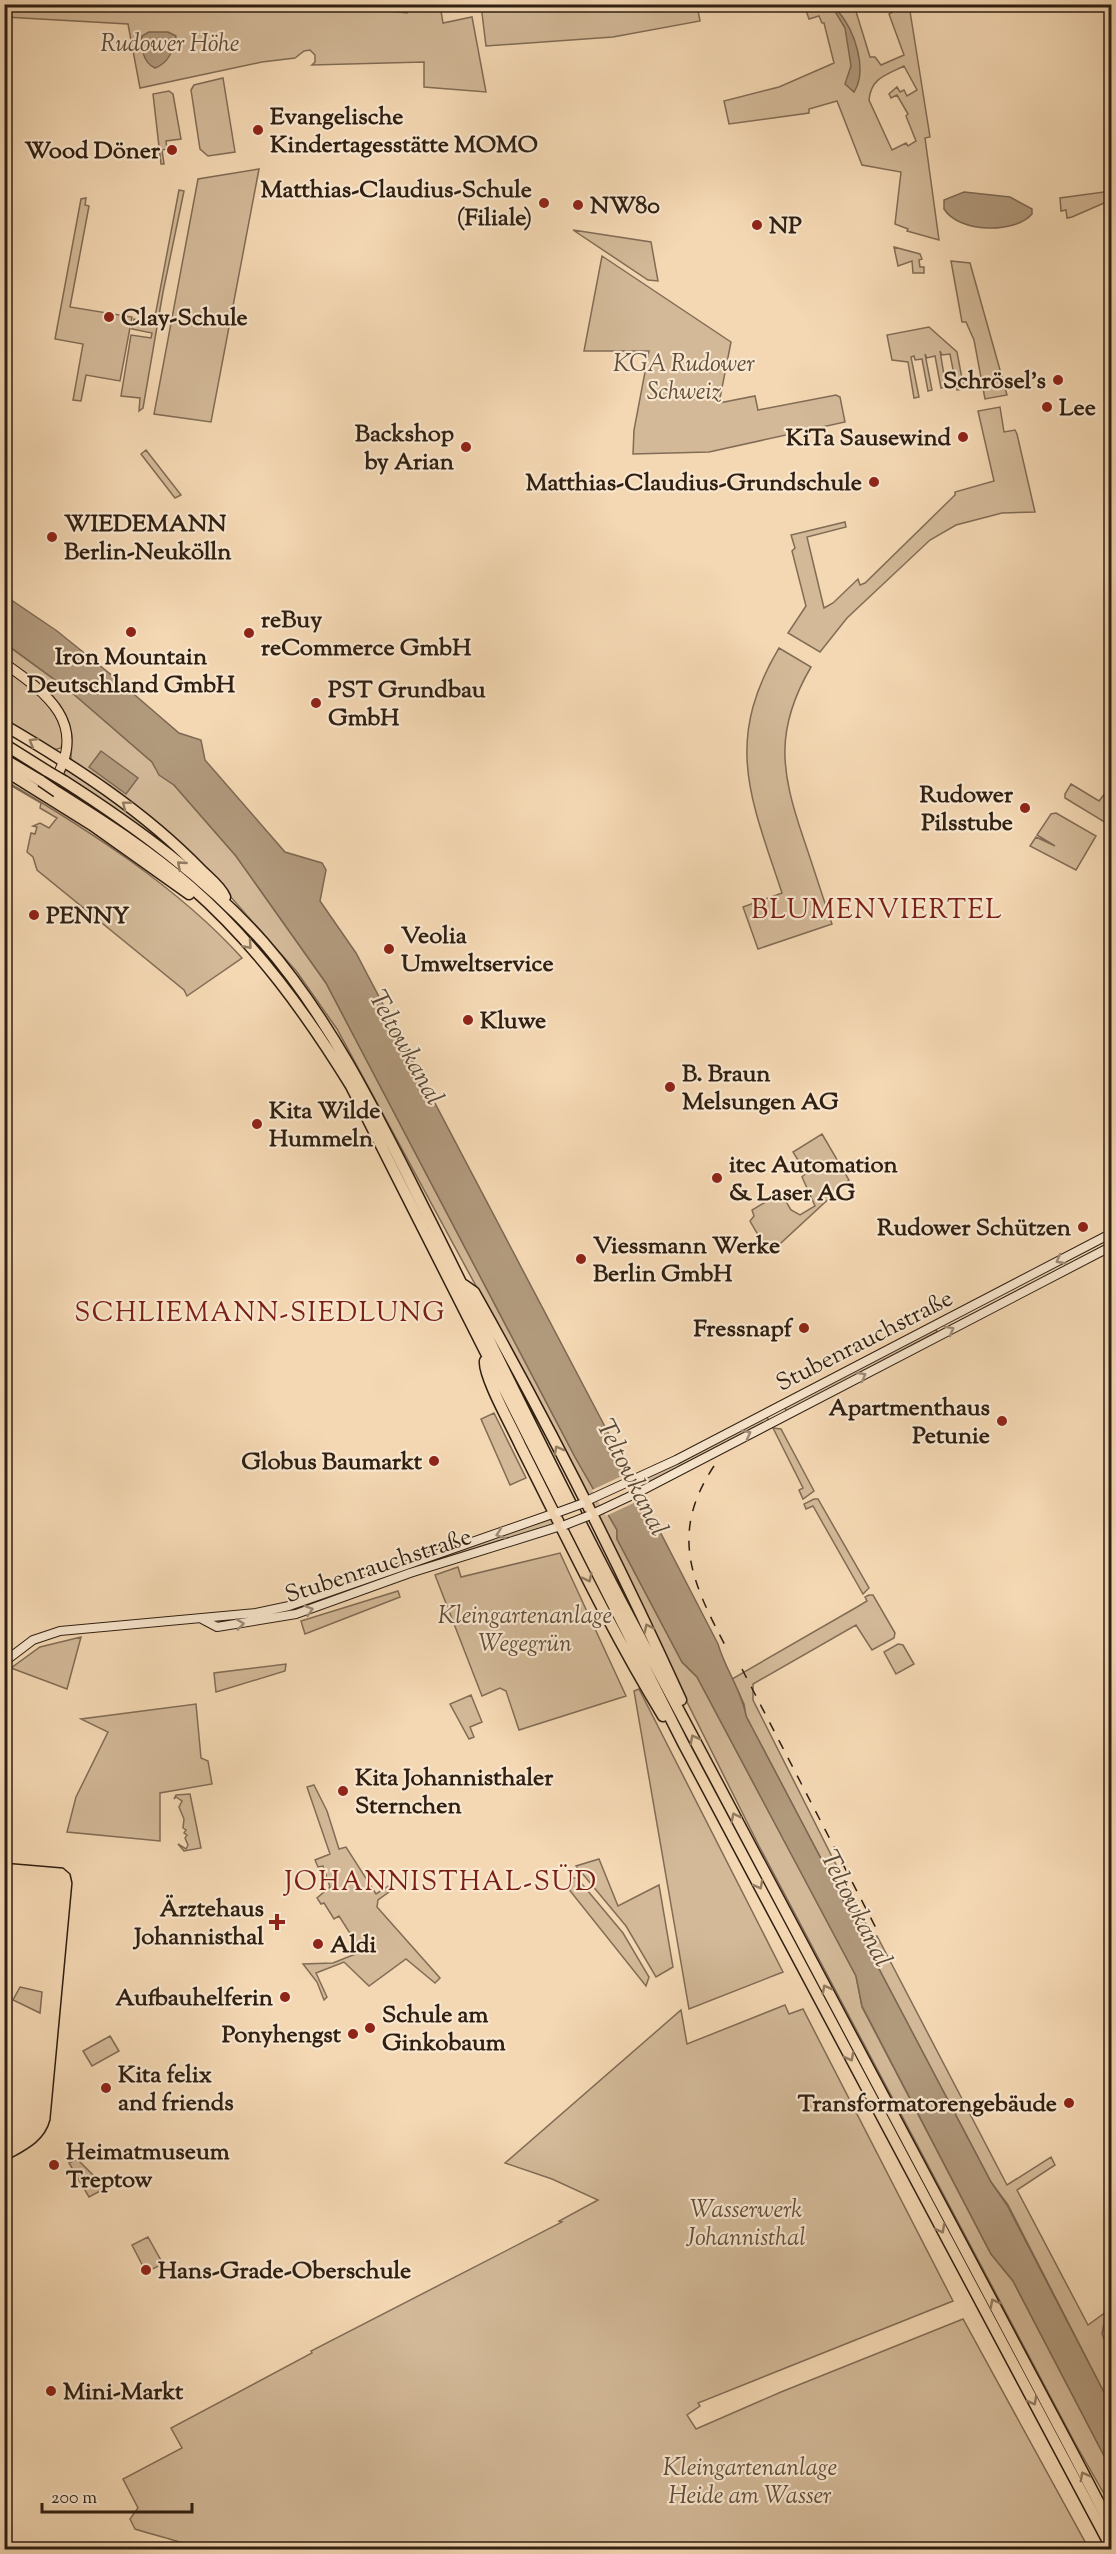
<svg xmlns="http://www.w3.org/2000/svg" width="1116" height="2554" font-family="'Sorts Mill Goudy',serif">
  <rect width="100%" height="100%" fill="#f4d8b3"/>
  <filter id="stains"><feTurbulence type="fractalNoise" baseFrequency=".00333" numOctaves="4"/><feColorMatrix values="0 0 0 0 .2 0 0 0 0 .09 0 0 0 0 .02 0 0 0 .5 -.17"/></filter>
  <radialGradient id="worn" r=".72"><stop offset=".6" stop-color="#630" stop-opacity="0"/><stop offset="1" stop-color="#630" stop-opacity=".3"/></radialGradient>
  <!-- green -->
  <path fill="#d3b998" stroke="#816c55" stroke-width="1.5" fill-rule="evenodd" d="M322 4 407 13 408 5H440L443 23 472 17 486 92 424 87V62L312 65 315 62V55L310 50 304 51 295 58 262 62 140 88 128 24 5 17 4 5Z
    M481 5H697L700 21 613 37 486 46Z
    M804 5H854L870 57H875L881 65 904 55 889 14 904 5H909L930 137 925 138 939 240 907 231 908 229 895 224 901 172 862 165 837 101 809 109V113L729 124 724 101 779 87 834 63 824 23H822L819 16 809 19ZM904 66 917 90 907 96 904 90 900 92 897 87 889 94 891 98 897 95 908 114 906 116 916 141 908 146 906 143 892 150 869 100C871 78 886 75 904 66Z
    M223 78 235 152 208 156 200 149 191 90 194 85Z
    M169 91 173 94 181 139 166 141 167 149 162 150 164 164H161L153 94Z
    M259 169 211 422 154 414 198 179Z
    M179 190 184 191 163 292 143 408 139 411 140 398 121 396 131 335 151 338 152 333 132 329 134 319 154 322Z
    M1111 191V200L1072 217 1067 218 1066 210 1061 211 1060 198Z
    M86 198 85 205 89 206 70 307 132 317 120 381 86 375 81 401 73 400 83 344 55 339 81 199Z
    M573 230 651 242 658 281 648 280Z
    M894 247 920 254 922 259 919 260 920 267H924V273H913L912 261 898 266Z
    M602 256 731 342 719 403 755 396 758 410 836 395 840 397 845 422 709 452 633 454 634 430 649 351H584Z
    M951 261 970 263 1007 395 985 399 974 340 966 322H962Z
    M929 327 957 352 964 389 957 390 950 354 942 355 940 351 946 387 941 388 935 356 927 358 925 354 932 390 928 391 922 359 915 360 914 356 911 357 919 397 914 398 908 362 892 360 887 335Z
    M1000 407 1004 432 1015 430 1017 434 1035 512 1002 513 956 525 930 540 847 618 820 652 788 633 806 606 792 551 795 548 791 535 845 522 846 527 807 537 824 608 833 603 858 579 860 585 865 583 955 495V492L994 481 978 411Z
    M146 450 181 495 175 498 141 454Z
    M4 643 70 691 152 762 160 775 174 785 236 856 326 983 575 1457 617 1530V1539L682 1662 697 1677 856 1976 862 2007 991 2254 1013 2281 1111 2469V2506L1075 2443 759 1846 516 1360 337 1029 297 972 207 870 75 763 71 759C71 751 73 742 72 735 67 697 33 679 5 658Z
    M779 648 811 667C774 730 781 772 803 837 813 866 822 895 832 924L758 949 743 907 782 893C751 799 723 742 779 648Z
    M5 670C28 686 74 713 61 748L54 750 5 722Z
    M66 769 125 808 170 847 64 774Z
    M4 780C87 829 178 887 242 958L187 996 184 990 37 870 33 857 27 852 31 833 35 834 37 827 33 826 40 823 49 828 57 818 40 808 41 803 5 782Z
    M1071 784 1099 801 1110 787 1111 826 1065 798V794Z
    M1056 813 1096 836 1076 870 1030 846 1036 837 1055 846 1037 835 1051 814Z
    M822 1134 849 1180 769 1254 750 1221 754 1216 752 1210 781 1193 791 1210 800 1215 815 1206 802 1177 806 1173 793 1152Z
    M936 1329 937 1332 787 1412 784 1406Z
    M494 1413 526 1478 510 1485 481 1419Z
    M766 1415 769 1421 638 1490 635 1483Z
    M773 1428 781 1429 814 1491 803 1499 799 1490 803 1488Z
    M814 1499H818L869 1588 863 1594 813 1506 806 1509 804 1504Z
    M553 1517 557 1524 410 1569Z
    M560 1553 626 1696 519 1730 506 1691 500 1688 482 1696 435 1575 458 1567 461 1577Z
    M398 1591 400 1597 305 1634 301 1621Z
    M869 1595H873L895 1633 894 1638 872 1650 856 1625 753 1684V1700L872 1936H877L1007 2185 1051 2157 1055 2165 1017 2190 1088 2325 1106 2312 1102 2334 1111 2357V2406L1008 2205 991 2182 746 1716 744 1704 732 1679 857 1607 867 1601 865 1597Z
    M81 1637 67 1689 11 1668 40 1647Z
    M898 1644 903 1645 914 1664 896 1674 884 1652Z
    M286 1664 285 1671 216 1692 214 1673Z
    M639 1689 783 1972 689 2009 634 1691Z
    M471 1695 482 1722 470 1727 474 1737 469 1739 450 1704Z
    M196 1704 201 1758 208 1761 212 1784 160 1793V1841L67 1832 76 1797 108 1732 81 1719Z
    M314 1785 327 1811 339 1849 346 1847 376 1894 390 1885 393 1889 378 1900 377 1907 440 1978 435 1983 406 1959 369 1986 344 1962 316 1973 327 1997 324 2000 317 1982 303 1964 333 1963 358 1953 355 1941 339 1916 334 1919 324 1903 321 1904 317 1898 330 1887 323 1866 318 1867 315 1860 330 1854 307 1787Z
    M190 1794 201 1848 184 1851 178 1844 186 1849 188 1845 185 1838 187 1835 184 1833 186 1830 183 1828 184 1819 179 1807 182 1801 176 1797 174 1799 176 1795Z
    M599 1859 618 1906 659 1885 673 1967 656 1977 626 1926 576 1866Z
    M573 1878H577L623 1933 649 1977 646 1986 567 1887Z
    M20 1987 42 1992 40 2013 13 2000Z
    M785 2005 789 2014 803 2009 953 2301 698 2403 700 2406 687 2415 696 2429 781 2392 963 2319 1089 2549 198 2550C191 2543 149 2534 135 2529L130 2519 138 2508 123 2479 182 2448 171 2428 312 2353 311 2351 562 2222 559 2221 598 2200 552 2179 505 2163 681 2010 687 2044Z
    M110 2036 119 2051 92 2066 83 2051Z
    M77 2159 105 2187 104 2189 89 2197 69 2163Z
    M148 2237 163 2264 146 2272 132 2245Z"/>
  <!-- water -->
  <path fill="#b1997c" stroke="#7d6852" stroke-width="1.5" d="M838 11C855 31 868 70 854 92L845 84 851 66 845 28 836 13Z
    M149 32H168L176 36C174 49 169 63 155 68 143 63 141 48 142 36Z
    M964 192 1010 197 1032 209V214C1015 234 959 233 944 209V200Z
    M4 595 57 631 114 677 179 733 201 740 205 760 285 852 322 863 326 870 320 901 356 953 612 1440C617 1470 633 1501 655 1522L718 1644C725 1669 742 1691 746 1716L991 2182 1007 2205 1111 2406V2469L1013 2281 991 2254 862 2006 856 1976 697 1677 682 1662 617 1539V1530L575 1457 326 983 236 856 174 785 159 775 152 762 70 691 5 643Z
    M101 751 138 778 126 794 89 767Z"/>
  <!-- pier -->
  <path fill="#f4d8b3" d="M626 1474 640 1500 606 1516 592 1490Z"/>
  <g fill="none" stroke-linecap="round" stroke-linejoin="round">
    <defs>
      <path id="secondary" d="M582 1503 676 1460 1112 1233
        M588 1516 639 1492 1112 1246
        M202 1619 217 1627 296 1614 410 1573 564 1525
        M4 1662 33 1640 60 1631 256 1613 289 1606 558 1512"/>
      <path id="primary" d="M4 663C48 694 89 724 54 781"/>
      <path id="motorway" d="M4 725C74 766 144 811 201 870 209 878 221 887 225 897
        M4 744 47 771
        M4 759 41 781
        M4 770 92 825 189 894
        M64 781C136 827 207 879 264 943 336 1026 384 1129 433 1226 496 1353 557 1480 623 1605 786 1912 951 2219 1112 2528
        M57 792C103 821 150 851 191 887 256 944 306 1013 351 1086L683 1743 1112 2549
        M464 1285 474 1292C549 1425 618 1562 681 1700
        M485 1361C483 1376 513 1429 520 1445 566 1536 610 1629 663 1716"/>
    </defs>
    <!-- secondary casing -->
    <use href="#secondary" stroke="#2f1f12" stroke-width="10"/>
    <!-- primary casing -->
    <use href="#primary" stroke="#2f1f12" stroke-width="11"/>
    <!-- motorway casing -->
    <use href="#motorway" stroke="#2f1f12" stroke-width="13"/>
    <!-- secondary -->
    <use href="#secondary" stroke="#f8e6ce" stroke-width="8"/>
    <!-- primary -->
    <use href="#primary" stroke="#f4d8b3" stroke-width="9"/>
    <!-- motorway -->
    <use href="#motorway" stroke="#f4d8b3" stroke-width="10"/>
    <!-- tram -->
    <path stroke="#2f1f12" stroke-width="1.5" d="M4 1863 63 1868 70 1874 72 1883 50 2120C44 2143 23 2151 4 2162"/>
    <!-- rail -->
    <path stroke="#2f1f12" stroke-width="1.5" stroke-dasharray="10 10" stroke-linecap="butt" d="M714 1466C668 1535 693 1584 727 1649
      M742 1669 878 1932"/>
    <defs>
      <path id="secondary-bridge" d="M559 1512 581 1504
        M565 1525 588 1516"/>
      <path id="motorway-bridge" d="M47 771 64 781
        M41 781 57 792"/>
    </defs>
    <!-- secondary-bridge casing -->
    <use href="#secondary-bridge" stroke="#2f1f12" stroke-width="10" stroke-linecap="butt"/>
    <!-- motorway-bridge casing -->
    <use href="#motorway-bridge" stroke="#2f1f12" stroke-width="13" stroke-linecap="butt"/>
    <!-- secondary-bridge -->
    <use href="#secondary-bridge" stroke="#f8e6ce" stroke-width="8"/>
    <!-- motorway-bridge -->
    <use href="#motorway-bridge" stroke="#f4d8b3" stroke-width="10"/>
  </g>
  <!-- one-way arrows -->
  <defs><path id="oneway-chevron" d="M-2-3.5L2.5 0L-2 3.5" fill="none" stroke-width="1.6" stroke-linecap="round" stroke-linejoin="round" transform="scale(1.5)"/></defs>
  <g stroke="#927c62">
    <use href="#oneway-chevron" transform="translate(33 742) rotate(-150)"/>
    <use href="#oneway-chevron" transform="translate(126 805) rotate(-143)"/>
    <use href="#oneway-chevron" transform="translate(181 865) rotate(-139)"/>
    <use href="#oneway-chevron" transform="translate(248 945) rotate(48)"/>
    <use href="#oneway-chevron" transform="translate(558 1450) rotate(-118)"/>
    <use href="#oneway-chevron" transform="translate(588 1578) rotate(63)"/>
    <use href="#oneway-chevron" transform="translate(648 1628) rotate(-116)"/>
    <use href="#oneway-chevron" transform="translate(694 1739) rotate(-118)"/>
    <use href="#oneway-chevron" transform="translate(735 1817) rotate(-117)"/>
    <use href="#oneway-chevron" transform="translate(759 1885) rotate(62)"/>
    <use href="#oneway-chevron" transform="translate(826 1989) rotate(-118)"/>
    <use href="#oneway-chevron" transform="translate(850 2057) rotate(62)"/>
    <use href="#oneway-chevron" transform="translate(941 2229) rotate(62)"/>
    <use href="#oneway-chevron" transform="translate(994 2303) rotate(-118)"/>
    <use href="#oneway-chevron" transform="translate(1033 2401) rotate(62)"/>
    <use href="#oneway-chevron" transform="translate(1084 2476) rotate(-118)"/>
  </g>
  <g stroke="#9e8c79">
    <use href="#oneway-chevron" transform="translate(1060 1260) rotate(152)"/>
    <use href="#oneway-chevron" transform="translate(950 1330) rotate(-29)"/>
    <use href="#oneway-chevron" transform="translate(862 1376) rotate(-28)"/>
    <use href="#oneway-chevron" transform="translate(747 1434) rotate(-28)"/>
    <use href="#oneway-chevron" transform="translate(500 1534) rotate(161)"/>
    <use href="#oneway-chevron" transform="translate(309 1610) rotate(-17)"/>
    <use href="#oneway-chevron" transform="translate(240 1624) rotate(-7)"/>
  </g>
  <!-- markers -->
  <g fill="#8f2418" stroke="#f8e6ce" stroke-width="2">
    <circle cx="258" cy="130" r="6"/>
    <circle cx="172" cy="150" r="6"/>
    <circle cx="544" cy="203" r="6"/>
    <circle cx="578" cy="205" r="6"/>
    <circle cx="757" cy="225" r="6"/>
    <circle cx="109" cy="317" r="6"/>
    <circle cx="1058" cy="380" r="6"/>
    <circle cx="1047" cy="407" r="6"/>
    <circle cx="963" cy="437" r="6"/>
    <circle cx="466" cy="447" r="6"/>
    <circle cx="874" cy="482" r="6"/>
    <circle cx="52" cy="537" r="6"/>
    <circle cx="131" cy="632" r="6"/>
    <circle cx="249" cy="633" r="6"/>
    <circle cx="316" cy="703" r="6"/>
    <circle cx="1025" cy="808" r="6"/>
    <circle cx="34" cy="915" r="6"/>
    <circle cx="389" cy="949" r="6"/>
    <circle cx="468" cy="1020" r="6"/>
    <circle cx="670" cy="1087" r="6"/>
    <circle cx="257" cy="1124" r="6"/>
    <circle cx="717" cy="1178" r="6"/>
    <circle cx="1083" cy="1227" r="6"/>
    <circle cx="581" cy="1259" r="6"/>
    <circle cx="804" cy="1328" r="6"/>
    <circle cx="1002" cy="1421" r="6"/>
    <circle cx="434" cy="1461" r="6"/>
    <circle cx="343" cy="1791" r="6"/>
    <path d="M274 1913h6v6h6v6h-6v6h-6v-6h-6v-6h6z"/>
    <circle cx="318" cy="1944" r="6"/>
    <circle cx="285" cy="1997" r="6"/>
    <circle cx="370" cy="2028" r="6"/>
    <circle cx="353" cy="2034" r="6"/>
    <circle cx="106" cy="2088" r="6"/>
    <circle cx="1069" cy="2103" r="6"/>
    <circle cx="54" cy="2165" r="6"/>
    <circle cx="146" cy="2270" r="6"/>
    <circle cx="51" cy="2391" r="6"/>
  </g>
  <g text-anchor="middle" stroke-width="4.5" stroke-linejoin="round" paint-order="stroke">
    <!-- park labels -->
    <g font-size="24" font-style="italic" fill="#604d3a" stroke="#f8e6ce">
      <text x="170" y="51">Rudower Höhe</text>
      <text x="684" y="371">KGA Rudower<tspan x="684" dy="28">Schweiz</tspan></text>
      <text x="525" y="1623">Kleingartenanlage<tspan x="525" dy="28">Wegegrün</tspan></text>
      <text x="746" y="2217">Wasserwerk<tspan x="746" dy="28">Johannisthal</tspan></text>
      <text x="750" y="2475">Kleingartenanlage<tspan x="750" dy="28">Heide am Wasser</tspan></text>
    </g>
    <!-- poi labels -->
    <g font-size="24" font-weight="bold" fill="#2f1f12" stroke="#f8e6ce" text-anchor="start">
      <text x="270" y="124">Evangelische<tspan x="270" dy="28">Kindertagesstätte MOMO</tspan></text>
      <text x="160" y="158" text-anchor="end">Wood Döner</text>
      <text x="532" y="197" text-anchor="end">Matthias-Claudius-Schule<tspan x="532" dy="28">(Filiale)</tspan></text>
      <text x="590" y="213">NW80</text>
      <text x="769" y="233">NP</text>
      <text x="121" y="325">Clay-Schule</text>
      <text x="1046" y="388" text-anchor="end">Schrösel’s</text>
      <text x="1059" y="415">Lee</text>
      <text x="454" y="441" text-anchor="end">Backshop<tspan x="454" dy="28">by Arian</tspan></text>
      <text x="951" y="445" text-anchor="end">KiTa Sausewind</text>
      <text x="862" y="490" text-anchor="end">Matthias-Claudius-Grundschule</text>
      <text x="64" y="531">WIEDEMANN<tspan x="64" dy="28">Berlin-Neukölln</tspan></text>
      <text x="261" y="627">reBuy<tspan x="261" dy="28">reCommerce GmbH</tspan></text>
      <text x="131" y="664" text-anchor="middle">Iron Mountain<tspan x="131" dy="28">Deutschland GmbH</tspan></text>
      <text x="328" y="697">PST Grundbau<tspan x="328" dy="28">GmbH</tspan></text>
      <text x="1013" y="802" text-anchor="end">Rudower<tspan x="1013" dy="28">Pilsstube</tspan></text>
      <text x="46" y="923">PENNY</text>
      <text x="401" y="943">Veolia<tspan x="401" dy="28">Umweltservice</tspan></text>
      <text x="480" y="1028">Kluwe</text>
      <text x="682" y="1081">B. Braun<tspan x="682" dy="28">Melsungen AG</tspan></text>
      <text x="269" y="1118">Kita Wilde<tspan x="269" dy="28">Hummeln</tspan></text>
      <text x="729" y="1172">itec Automation<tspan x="729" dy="28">&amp; Laser AG</tspan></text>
      <text x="1071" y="1235" text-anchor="end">Rudower Schützen</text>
      <text x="593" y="1253">Viessmann Werke<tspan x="593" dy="28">Berlin GmbH</tspan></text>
      <text x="792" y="1336" text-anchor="end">Fressnapf</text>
      <text x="990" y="1415" text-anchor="end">Apartmenthaus<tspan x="990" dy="28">Petunie</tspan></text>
      <text x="422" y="1469" text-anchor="end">Globus Baumarkt</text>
      <text x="355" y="1785">Kita Johannisthaler<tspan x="355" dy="28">Sternchen</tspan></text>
      <text x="264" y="1916" text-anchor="end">Ärztehaus<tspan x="264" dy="28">Johannisthal</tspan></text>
      <text x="330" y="1952">Aldi</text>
      <text x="273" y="2005" text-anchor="end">Aufbauhelferin</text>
      <text x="382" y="2022">Schule am<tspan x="382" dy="28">Ginkobaum</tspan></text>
      <text x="341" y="2042" text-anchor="end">Ponyhengst</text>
      <text x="118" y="2082">Kita felix<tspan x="118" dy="28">and friends</tspan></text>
      <text x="1057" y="2111" text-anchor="end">Transformatorengebäude</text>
      <text x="66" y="2159">Heimatmuseum<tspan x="66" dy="28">Treptow</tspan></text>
      <text x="158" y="2278">Hans-Grade-Oberschule</text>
      <text x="63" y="2399">Mini-Markt</text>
    </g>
    <!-- street labels -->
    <g font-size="24" fill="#2f1f12" stroke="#f8e6ce">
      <text transform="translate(864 1340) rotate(-27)" y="8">Stubenrauchstraße</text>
      <text transform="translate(378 1565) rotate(-18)" y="8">Stubenrauchstraße</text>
    </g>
    <!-- water labels -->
    <g font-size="26" font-style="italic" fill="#5c4a37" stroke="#f8e6ce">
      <text transform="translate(407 1047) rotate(61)" y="9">Teltowkanal</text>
      <text transform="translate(633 1477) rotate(63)" y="9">Teltowkanal</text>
      <text transform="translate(857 1908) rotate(63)" y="9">Teltowkanal</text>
    </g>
    <!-- quarter labels -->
    <g font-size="27" letter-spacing="1.5" fill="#7a1f14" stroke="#f8e6ce">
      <text x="877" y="918">BLUMENVIERTEL</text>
      <text x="260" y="1321">SCHLIEMANN-SIEDLUNG</text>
      <text x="441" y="1890">JOHANNISTHAL-SÜD</text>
    </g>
  </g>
  <!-- margin -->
  <rect width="1116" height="2554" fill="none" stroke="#f4d8b3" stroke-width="24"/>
  <rect x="6" y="6" width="1104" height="2542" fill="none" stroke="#2f1f12" stroke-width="3"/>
  <rect x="12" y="12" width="1092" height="2530" fill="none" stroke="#2f1f12" stroke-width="1.5"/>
  <!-- scale -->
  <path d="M42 2503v9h150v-9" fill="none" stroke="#2f1f12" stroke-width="3"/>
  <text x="51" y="2503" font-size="18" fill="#2f1f12" stroke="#f8e6ce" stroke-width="4.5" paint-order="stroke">200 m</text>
  <rect width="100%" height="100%" filter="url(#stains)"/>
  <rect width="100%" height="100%" fill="url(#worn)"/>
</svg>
